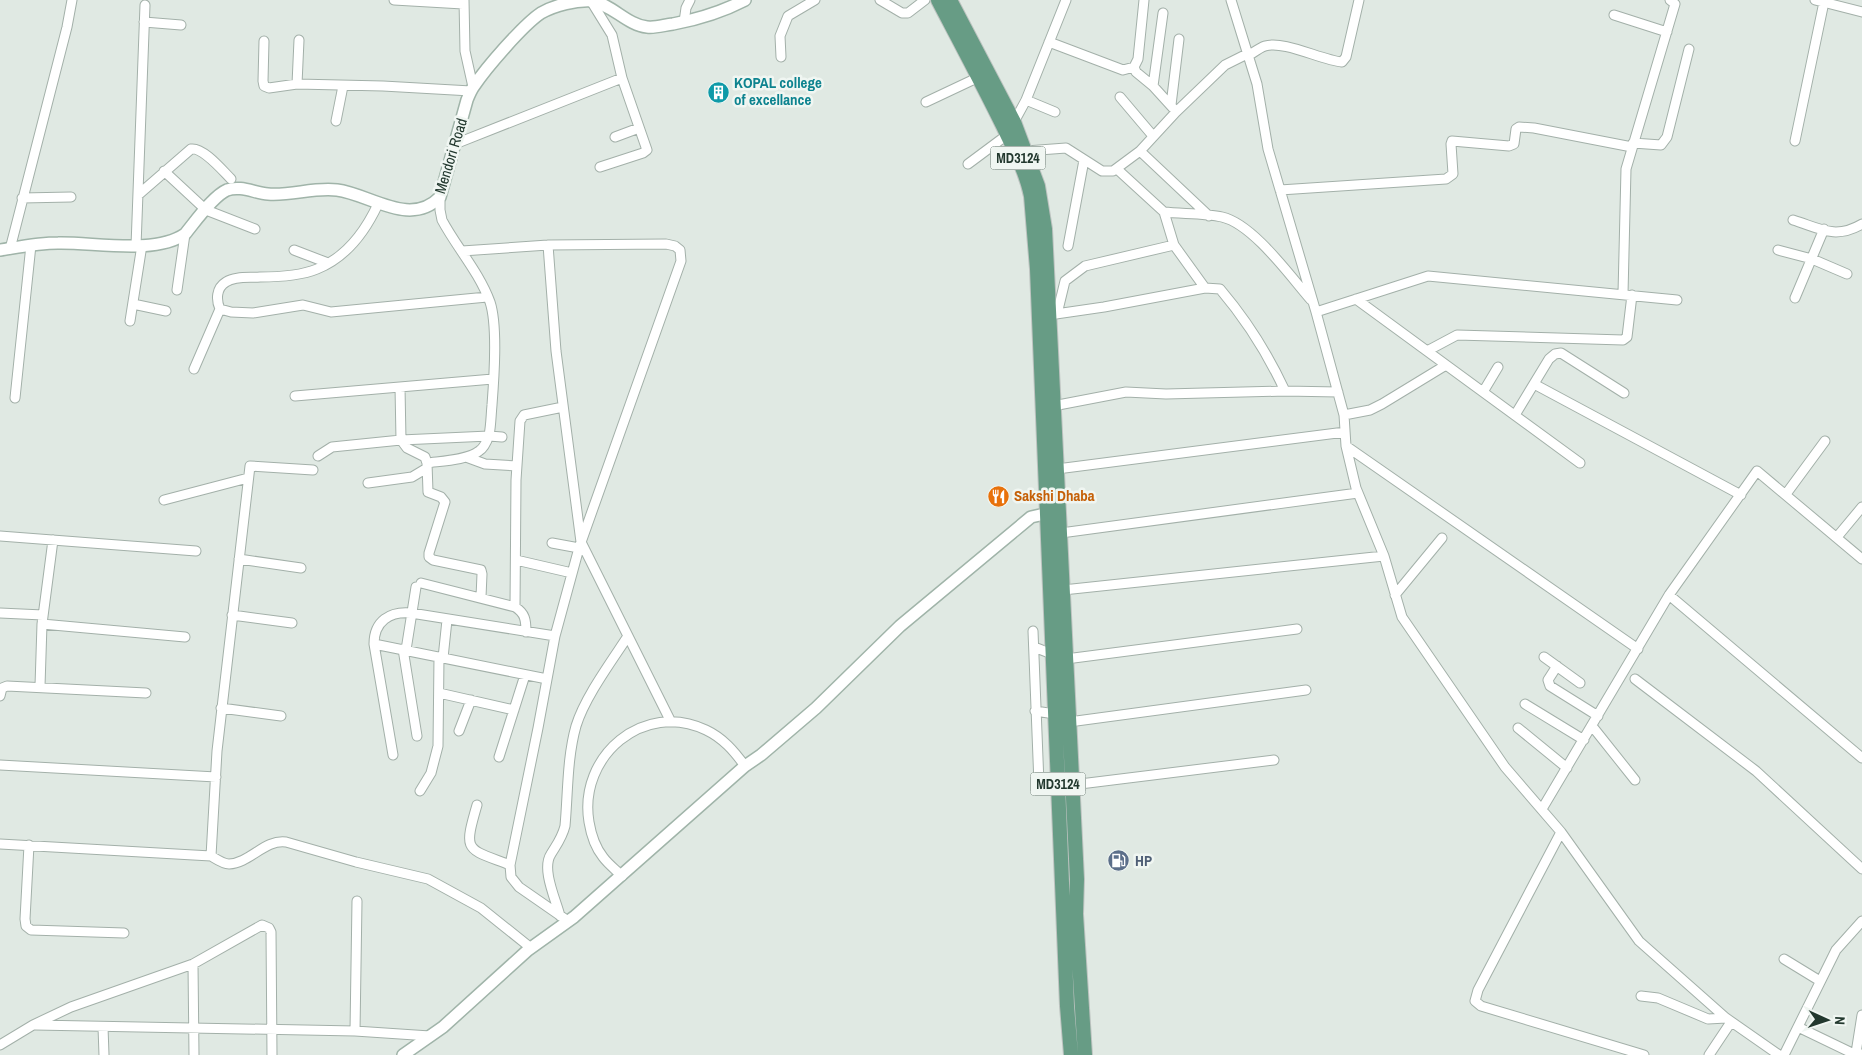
<svg xmlns="http://www.w3.org/2000/svg" width="1862" height="1055" font-family="'Archivo Narrow',sans-serif">
  <rect width="100%" height="100%" fill="#e0e9e3"/>
  <g fill="none" stroke-linecap="round" stroke-linejoin="round">
    <defs>
      <path id="street" d="M394 0 463 4
        M464 0 465 51 473 87
        M880 0 902 13H908L925 0
        M1231 0 1257 84 1268 149 1316 312 1344 415 1346 446 1356 488 1384 556 1402 617 1505 767 1561 832 1639 941 1726 1018 1779 1055
        M1815 0 1862 12
        M591 1 612 35 622 78 647 150 643 153 600 167
        M1614 15 1667 32
        M144 22 181 25
        M684 22 686 8 690 0
        M264 41 263 81 264 86 269 88 297 84 383 86 471 91
        M1049 42 1123 70 1134 67 1138 59 1144 0
        M1248 56C1253 53 1259 48 1265 46 1284 40 1321 60 1342 62L1346 57 1359 0
        M781 57 780 36 788 16 815 0
        M1134 67 1136 72 1153 86 1173 108
        M297 84 299 40
        M1153 86 1163 13
        M1120 97 1153 136
        M1026 100 1055 112
        M926 102 979 77
        M1171 105 1179 39
        M336 121 343 86
        M615 137 639 128
        M1795 141 1824 2
        M1633 143 1661 145 1667 137 1689 49
        M455 144 622 78
        M1026 151 1066 148 1102 171H1113L1140 151 1176 112 1225 65 1247 54
        M1140 151 1209 216
        M968 164 1007 135 1026 100 1066 0
        M1117 169 1164 212 1174 245 1205 288 1220 289C1248 322 1267 352 1285 391L1338 392
        M164 171 206 210 255 229
        M1280 190 1446 179 1453 174 1451 144 1452 141 1509 146 1514 144 1516 129 1519 127 1534 128 1632 147
        M138 195 191 149C203 147 222 170 231 179
        M22 198 71 197
        M378 204C365 232 347 257 317 269 300 276 277 277 260 277 249 278 235 276 226 282 216 288 216 300 220 309L231 312 253 313 303 305 331 312 487 297
        M1164 212C1181 214 1205 213 1222 217 1253 224 1290 276 1311 300
        M1793 220C1819 228 1835 240 1862 224
        M548 245 556 351 581 542 671 722
        M136 246 145 5
        M1068 246 1084 160
        M10 249 67 27 72 0
        M294 250 328 263
        M1778 250 1812 259 1847 274
        M462 251 548 245 666 244 675 246 680 250 681 261 579 548 555 636 538 728 510 865 511 877 519 887 568 921
        M177 290 185 234
        M1623 294 1626 169 1675 4 1670 0
        M1795 298 1824 229
        M1356 299 1580 463
        M133 304 166 311
        M1316 312 1428 276 1677 300
        M1057 314 1065 281 1085 266 1174 245
        M1049 315 1104 307 1205 288
        M130 321 142 245
        M1427 351 1457 335 1623 340 1627 337 1632 295
        M194 369 220 309
        M1534 384 1741 495
        M400 387 401 440 407 448 425 457 427 463 428 492 441 497 445 502 429 553V557L433 560 481 570 482 574 481 597
        M1483 392 1498 367
        M295 396 493 379
        M15 398 31 245
        M1053 406 1126 392 1166 394 1285 391
        M1344 415 1370 410 1382 404 1446 365
        M1515 415 1549 359 1555 354 1561 353 1624 393
        M1346 446 1638 649
        M318 456 332 447 401 440 489 436 502 437
        M466 457 485 464 517 466
        M427 463C441 461 468 460 479 451 484 448 487 441 489 435 491 426 491 415 492 405 494 379 498 326 490 302 479 272 457 248 442 220L440 210V197
        M1057 469 1345 432
        M368 483 412 477 427 468
        M1786 494 1825 441
        M164 500 248 478
        M1061 533 1358 493
        M0 536 196 551
        M1837 537 1862 507
        M552 543 579 548
        M239 559 301 568
        M516 560 572 573
        M421 583 515 607C525 613 526 620 526 632
        M1063 590 1384 556
        M1395 595 1442 538
        M1669 595 1862 758
        M515 607 516 480 520 421 524 415 563 407
        M0 613 43 615
        M232 615 292 623
        M42 624 185 637
        M1033 631 1039 784 1058 786
        M374 644 547 679
        M1034 647 1052 654
        M403 649 417 736
        M406 650 416 587
        M1544 657 1580 683
        M443 658 447 620
        M1066 659 1297 629
        M1557 666 1548 680 1550 686 1598 716
        M1635 679 1756 771 1862 869
        M40 686 42 624 53 540
        M439 693 514 710
        M0 696 2 688 7 686 146 693
        M1525 704 1584 740
        M221 708 281 716
        M1035 711 1055 714
        M1069 722 1306 690
        M1592 726 1635 780
        M1518 728 1567 768
        M459 731 471 700
        M393 755 374 644C374 621 390 611 411 613L555 636
        M499 757 525 675
        M0 765 216 777
        M1072 785 1274 760
        M420 791 431 773 438 746 439 657
        M477 805C463 853 466 848 510 865
        M1542 809 1669 595 1757 471 1862 559
        M1561 832 1478 990 1475 1001 1481 1006 1644 1055
        M0 844 211 856C216 859 223 864 229 864 250 863 265 839 286 842L356 862 428 879 481 908 531 948
        M29 845 25 919 26 926 31 930 124 933
        M211 856 217 751 250 466 313 470
        M622 876C616 870 608 864 603 857 595 847 591 834 589 822 578 756 644 700 706 730 723 738 734 751 745 766
        M560 916C556 900 541 869 551 854 557 844 562 838 565 826 568 793 567 758 576 726 585 697 611 662 628 636
        M1784 959 1820 981
        M193 964 194 1055
        M1641 996 1658 998 1708 1019 1726 1018
        M35 1025 355 1031 430 1036
        M103 1027 104 1055
        M1798 1027 1852 1053 1862 1054
        M355 1031 357 901
        M0 1045 33 1025 71 1007 193 964 262 925 269 928 271 932 272 1055
        M1856 1053 1862 1015
        M1709 1055 1731 1022
        M1784 1055 1836 950 1862 921"/>
      <path id="secondary" d="M0 250C19 247 39 243 58 243 93 242 155 255 185 234 195 222 213 196 227 190 240 185 255 193 268 194 291 196 314 187 337 190 370 194 410 228 440 197L467 100C469 95 471 90 474 86 486 68 523 25 541 13 555 5 576 0 592 1 613 5 627 25 647 27 656 28 664 25 673 24 699 19 722 12 745 0
        M403 1055 443 1027 528 950 574 917 745 766 761 755 816 708 900 626 1031 517 1054 512"/>
      <path id="primary" d="M938 0C960 42 982 83 1003 126 1014 149 1026 172 1031 196L1037 269 1067 1006 1071 1055
        M950 0 1014 122 1038 186 1045 229 1077 879 1076 914 1085 1055"/>
    </defs>
    <!-- street casing -->
    <use href="#street" stroke="#a3b0a9" stroke-width="11"/>
    <!-- secondary casing -->
    <use href="#secondary" stroke="#a0b4a9" stroke-width="14"/>
    <!-- primary casing -->
    <use href="#primary" stroke="#bdc3c0" stroke-width="16"/>
    <!-- street -->
    <use href="#street" stroke="#fff" stroke-width="9"/>
    <!-- secondary -->
    <use href="#secondary" stroke="#fff" stroke-width="11"/>
    <!-- primary -->
    <use href="#primary" stroke="#679c85" stroke-width="14"/>
  </g>
  <!-- icons -->
  <defs>
    <symbol id="building-disc" viewBox="-11 -11 22 22"><circle r="9.5" fill="#0f9aa8" stroke="#f0f6f2"/><path d="M-4-6H4V6H1V3H-1V6H-4ZM-2.5-4.3h1.7v1.8h-1.7ZM.8-4.3h1.7v1.8H.8ZM-2.5-1h1.7V.8h-1.7ZM.8-1h1.7V.8H.8Z" fill="#fff"/></symbol>
    <symbol id="restaurant-disc" viewBox="-11 -11 22 22"><circle r="9.5" fill="#e8710a" stroke="#f0f6f2"/><path d="M-5-6h1v4h1v-4h1v4h1v-4h1v5L-1.5 .5V6h-2V.5L-5-1ZM5-6V6H3V1.5H1.5Q1.5-4 5-6Z" fill="#fff"/></symbol>
    <symbol id="fuel-disc" viewBox="-11 -11 22 22"><circle r="9.5" fill="#5c6f8a" stroke="#f0f6f2"/><path d="M-5.5-6h7V0h2V4h1.3V-2.5L3-4.5l.8-.8L6-3V5H2.5V1h-1V6h-7ZM-4.2-4.7v3.2H.2V-4.7Z" fill="#fff"/></symbol>
  </defs>
  <g fill-rule="evenodd">
    <use href="#building-disc" x="706" y="80" width="25" height="25"/>
    <use href="#restaurant-disc" x="986" y="484" width="25" height="25"/>
    <use href="#fuel-disc" x="1106" y="848" width="25" height="25"/>
  </g>
  <g text-anchor="middle" stroke-width="5" stroke-linejoin="round" paint-order="stroke">
    <!-- shield labels -->
    <g fill="#f0f6f2" stroke="#607169" stroke-width="1">
      <rect x="990.5" y="146.5" width="55" height="23" rx="4"/>
      <rect x="1030.5" y="772.5" width="55" height="23" rx="4"/>
    </g>
    <g font-size="14" font-weight="bold" fill="#22382e">
      <text x="1018" y="163">MD3124</text>
      <text x="1058" y="789">MD3124</text>
    </g>
    <!-- culture labels -->
    <g font-size="15" font-weight="bold" fill="#0d838f" stroke="#f0f6f2" text-anchor="start">
      <text x="734" y="88">KOPAL college<tspan x="734" dy="17">of excellance</tspan></text>
    </g>
    <!-- street labels -->
    <g font-size="15" fill="#22382e" stroke="#f0f6f2">
      <text transform="translate(451 156) rotate(-73)" y="5">Mendori Road</text>
    </g>
    <!-- food labels -->
    <g font-size="15" font-weight="bold" fill="#c56008" stroke="#f0f6f2" text-anchor="start">
      <text x="1014" y="501">Sakshi Dhaba</text>
    </g>
    <!-- service labels -->
    <g font-size="15" font-weight="bold" fill="#4e5e75" stroke="#f0f6f2" text-anchor="start">
      <text x="1135" y="866">HP</text>
    </g>
  </g>
  <!-- north arrow -->
  <g transform="translate(1827 1020) rotate(93)" stroke="#f0f6f2" stroke-width="4" paint-order="stroke">
  <path d="M0-4L9 19L0 12L-9 19Z" fill="#22382e"/>
  <text y="-8" font-size="14" font-weight="bold" text-anchor="middle" fill="#22382e">N</text>
  </g>
</svg>
